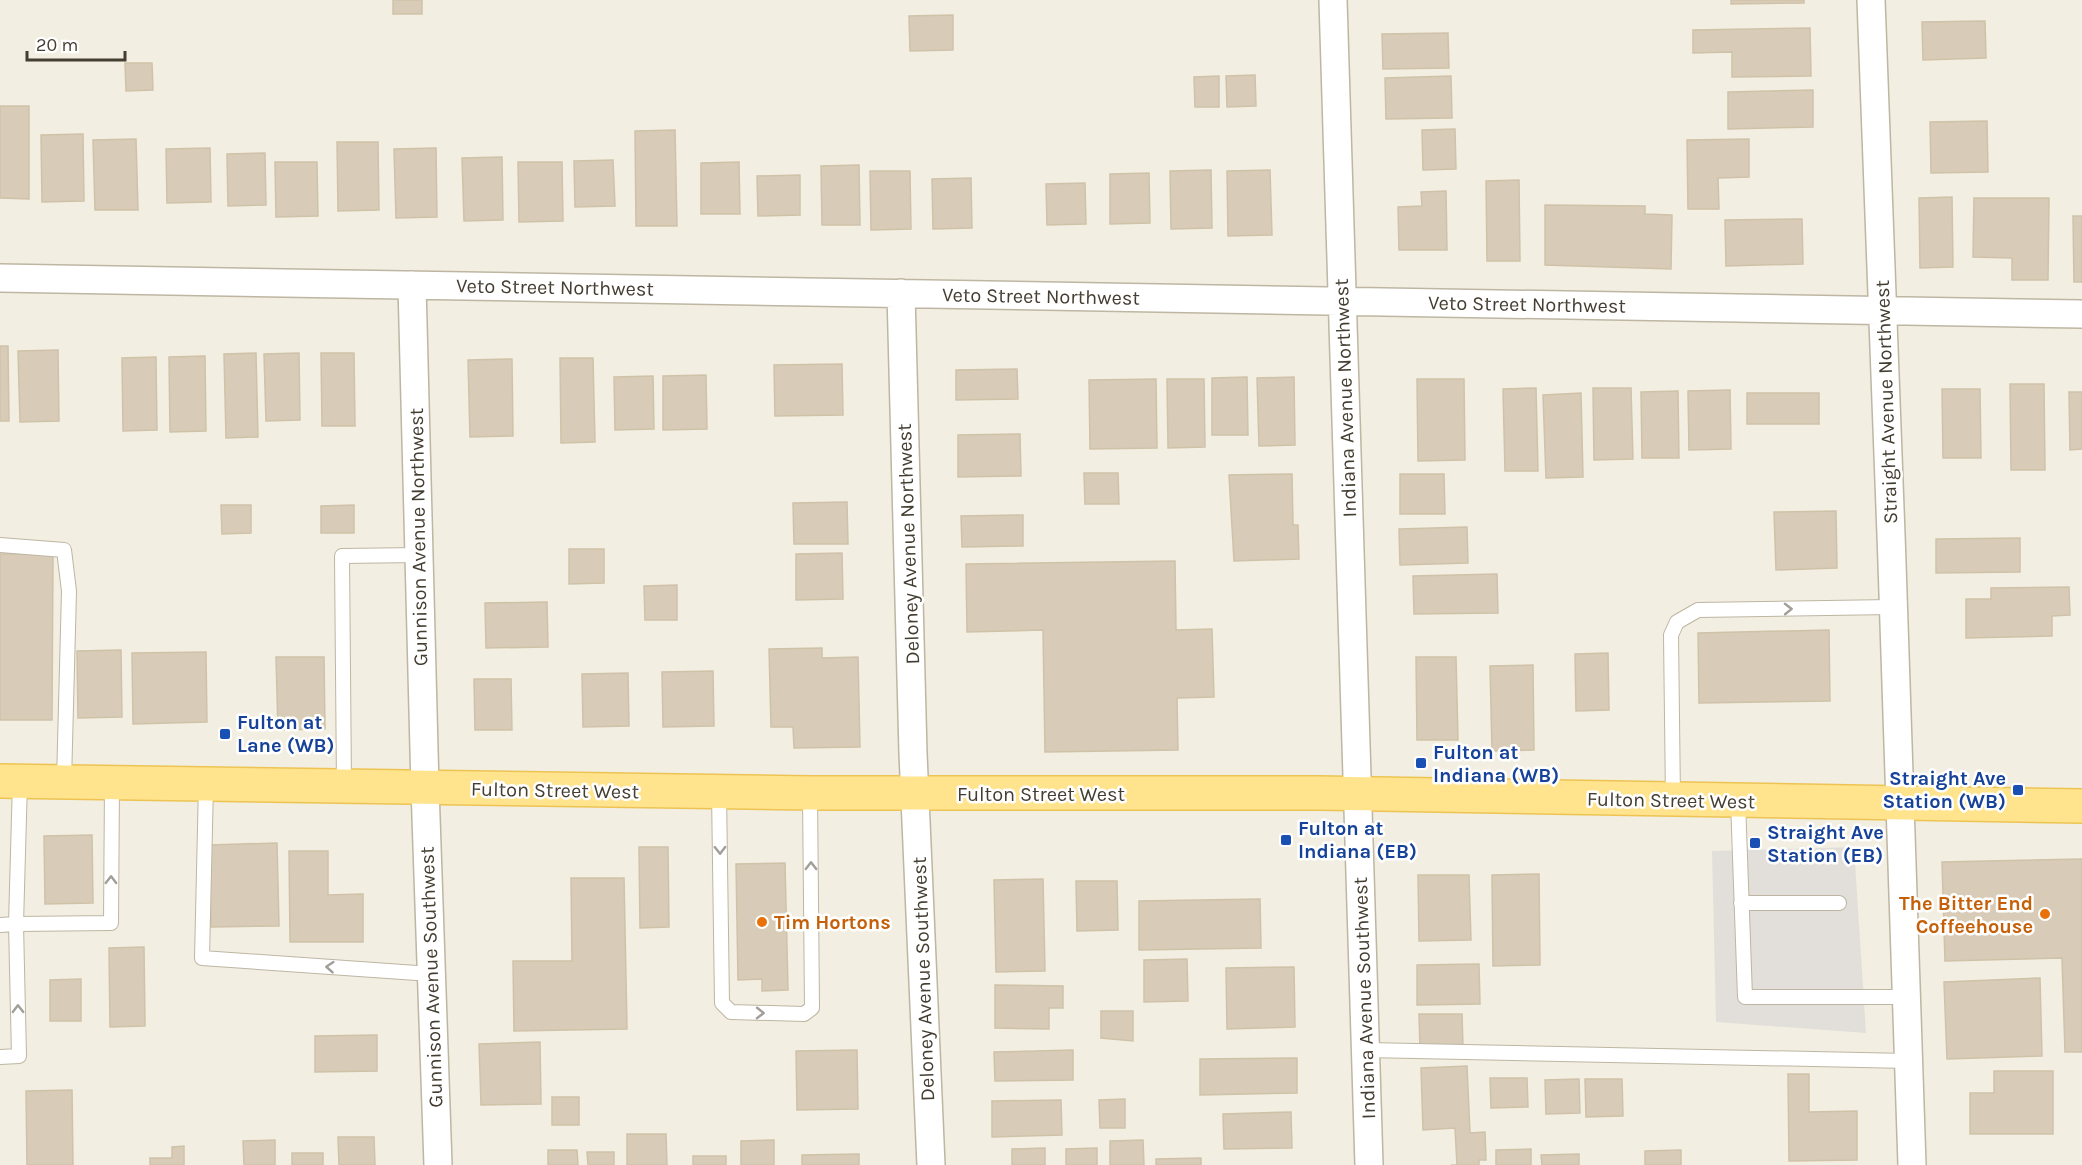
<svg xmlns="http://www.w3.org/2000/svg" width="2082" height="1165" font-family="Karla,sans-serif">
  <rect width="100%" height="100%" fill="#f2eee1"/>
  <!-- parking -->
  <path fill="#e2dfda" d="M1854 847 1866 1033 1716 1022 1712 851Z"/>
  <!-- building -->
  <path fill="#d8ccb8" stroke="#d0c2a8" stroke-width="1.5" d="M393 0H422V14H393Z
    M1731 0H1804V3L1731 4Z
    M953 15V50L910 51 909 16Z
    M1985 21 1986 58 1923 60 1922 22Z
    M1810 28 1811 76 1732 77V52L1693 53V30Z
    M1448 33 1449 68 1383 69 1382 34Z
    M125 63H152L153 90 126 91Z
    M1255 75 1256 106 1227 107 1226 76Z
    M1219 76V107H1195L1194 77Z
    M1451 76 1452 118 1386 119 1385 78Z
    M1813 90V127L1728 129V92Z
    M0 106H29V199L0 198Z
    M1987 121 1988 172 1931 173 1930 122Z
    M1455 129 1456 169 1423 170 1422 130Z
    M675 130 677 226H636L635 131Z
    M83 134 84 201 42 202 41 135Z
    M136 139 138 210H95L93 140Z
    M1749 139V177L1718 178 1719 209H1688L1687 140Z
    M337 142H378L379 210 338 211Z
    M210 148 211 202 167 203 166 149Z
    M436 148 437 217 396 218 394 149Z
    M265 153 266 205 228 206 227 154Z
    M502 157 503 220 464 221 462 158Z
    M613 160 615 206 575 207 574 161Z
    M275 162H317L318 216 276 217Z
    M518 162H562L563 221 519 222Z
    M739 162 740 214H701V163Z
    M859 165 860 225H822L821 166Z
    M1211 170 1212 228 1171 229 1170 171Z
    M1270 170 1272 235 1228 236 1227 171Z
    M870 171H910L911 229 871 230Z
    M1149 173 1150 223 1110 224V174Z
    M800 175V215L758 216 757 176Z
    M971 178 972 228 933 229 932 179Z
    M1519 180 1520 261H1487L1486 181Z
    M1085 183 1086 224 1047 225 1046 184Z
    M1446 191 1447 250H1399L1398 207 1422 206 1421 192Z
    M1952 197 1953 267 1920 268 1919 198Z
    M1974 198H2049L2048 280H2012V258L1973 257Z
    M1545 205 1645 206V214L1672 215 1671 269 1545 265Z
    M2073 216H2082V282H2074Z
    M1802 219 1803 264 1726 266 1725 220Z
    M0 346H8L9 421H0Z
    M58 350 59 421 20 422 18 351Z
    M256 353 258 437 226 438 224 354Z
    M299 353 300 420 266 421 264 354Z
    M321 353H354L355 426H322Z
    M205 356 206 431 170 432 169 357Z
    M156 357 157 430 123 431 122 358Z
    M560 358H593L595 442 561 443Z
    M512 359 513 436 470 437 468 360Z
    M842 364 843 415 775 416 774 365Z
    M1017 369 1018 399 956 400V370Z
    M706 375 707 429 663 430V376Z
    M653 376 654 429 615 430 614 377Z
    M1247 377 1248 435H1212V378Z
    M1294 377 1295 445 1259 446 1257 378Z
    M1156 379 1157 448 1090 449 1089 380Z
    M1167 379H1204L1205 447 1168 448Z
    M1417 379H1464L1465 460 1418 461Z
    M2010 384H2044L2045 470H2011Z
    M1536 388 1538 471H1505L1503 389Z
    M1593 388H1631L1633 459 1594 460Z
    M1942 389H1980L1981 458H1943Z
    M1730 390 1731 449 1689 450 1688 391Z
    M1678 391 1679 458H1642L1641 392Z
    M2069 392H2082V449L2070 450Z
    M1581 393 1583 477 1546 478 1543 395Z
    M1747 393H1819V424H1747Z
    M1020 434 1021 476 958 477V435Z
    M1084 473H1118L1119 504H1085Z
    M1292 474 1293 525H1298L1299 559 1234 561 1229 475Z
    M1400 474H1444L1445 514H1400Z
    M847 502 848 544H794L793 503Z
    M221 505H251V533L222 534Z
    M354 505V533H321V506Z
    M1836 511 1837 568 1776 570 1774 512Z
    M1023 515V546L962 547 961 516Z
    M1467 527 1468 563 1400 565 1399 529Z
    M2020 538V572L1936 573V539Z
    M569 549H604V583L569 584Z
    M842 553 843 599 796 600V554Z
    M0 554H53L52 720H0Z
    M1175 561 1176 630 1212 629 1214 697 1177 698 1178 750 1045 752 1043 630 967 632 966 564Z
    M1497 574 1498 613 1414 614 1413 576Z
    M677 585V620H645L644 586Z
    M2069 587 2070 615 2052 616V636L1966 638V599H1991V588Z
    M547 602 548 647 486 648 485 603Z
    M1829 630 1830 701 1699 703 1698 633Z
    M822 648V658L858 657 860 747 794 748 793 727H771L769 649Z
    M121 650 122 717 78 718 77 651Z
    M206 652 207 722 133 724 132 653Z
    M1608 653 1609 710 1576 711 1575 654Z
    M276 657H324L325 729 278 730Z
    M1416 657H1456L1458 740H1417Z
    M1533 665 1534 750 1492 751 1490 666Z
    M713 671 714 726 663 727 662 672Z
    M628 673 629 726 583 727 582 674Z
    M474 679H511L512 730H475Z
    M92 835 93 903 45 904 44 836Z
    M277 843 279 926 211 927 209 845Z
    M639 847H668L669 927 640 928Z
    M289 851H328V895L363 894V942H290Z
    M2082 859V1052H2065L2062 958 1945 961 1942 862Z
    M785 863 788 990 762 991V979L738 980 736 864Z
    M1539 874 1540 965 1493 966 1492 875Z
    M1418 875H1469L1471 940 1419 941Z
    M571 878H624L627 1029 514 1031 513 961H572Z
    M1043 879 1045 971 996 972 994 880Z
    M1076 881H1117L1118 930 1077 931Z
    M1260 899 1261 948 1139 950V901Z
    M144 947 145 1026 110 1027 109 948Z
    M1187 959 1188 1001 1144 1002V960Z
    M1479 964 1480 1004 1417 1005V965Z
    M1294 967 1295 1027 1227 1029 1226 968Z
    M2040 978 2042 1056 1947 1059 1944 982Z
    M81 979V1021H50V980Z
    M995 985 1063 986V1008H1049V1029L995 1028Z
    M1101 1011H1133V1041L1101 1038Z
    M1419 1014H1462L1463 1048 1420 1049Z
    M377 1035V1071L315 1072V1036Z
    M540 1042 541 1104 481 1105 479 1044Z
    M857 1050 858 1109 797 1110 796 1051Z
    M1073 1050V1080L995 1081 994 1052Z
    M1297 1058V1093L1200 1095V1059Z
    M1467 1066 1470 1133 1485 1132 1486 1160H1479V1165H1451H1457L1455 1128 1423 1130 1421 1068Z
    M1994 1071H2053V1134H1970V1093H1994Z
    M1788 1074H1809V1112L1857 1111V1160L1789 1161Z
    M1490 1078H1527L1528 1107 1491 1108Z
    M1579 1079 1580 1113 1546 1114 1545 1080Z
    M1585 1079H1622L1623 1116 1586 1117Z
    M72 1090 73 1165H27L26 1091Z
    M552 1097H579V1125H552Z
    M1125 1099V1128H1100L1099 1100Z
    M1061 1100 1062 1135 992 1137V1101Z
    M1291 1112 1292 1148 1224 1149 1223 1114Z
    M627 1134H666L667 1165H627Z
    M338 1137H374L375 1165H339Z
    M275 1140V1165H244L243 1141Z
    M774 1140V1165H741V1141Z
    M1143 1140 1144 1165H1110V1141Z
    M184 1146V1165H150V1158H172V1147Z
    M1045 1148V1165H1012V1149Z
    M1097 1148V1165H1066V1149Z
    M1531 1149V1165H1496V1150Z
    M548 1150H577L578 1165H548Z
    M1681 1150V1165H1645V1151Z
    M587 1152H614V1165H588Z
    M292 1153H323V1165H292Z
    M859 1154V1165H802V1155Z
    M1579 1154V1165H1542L1541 1155Z
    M693 1156H726V1165H693Z
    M1201 1158V1165H1156V1159Z"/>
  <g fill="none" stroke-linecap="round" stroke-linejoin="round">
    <defs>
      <path id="lane" d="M0 545 64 550 69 591 64 782
        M20 781 16 924 111 923 112 783
        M206 784 202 958 431 974
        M344 786 342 556 419 555
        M719 792 722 1003 731 1012 804 1014 812 1008 810 793
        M1673 800 1671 635 1677 622 1698 610 1892 607
        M1738 801 1745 997H1906
        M1741 903H1839
        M0 925 16 924 19 1056 0 1057
        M1366 1050 1908 1061"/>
      <path id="street" d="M1333 0 1369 1165
        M1871 0C1888 388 1898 777 1912 1165
        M0 278 2082 314
        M412 285 425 788 438 1165
        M901 293 913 753 931 1165"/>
      <path id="primary" d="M0 781 810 793H1320L2082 806"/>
    </defs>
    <!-- lane casing -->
    <use href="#lane" stroke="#beb6a3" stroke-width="16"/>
    <!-- street casing -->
    <use href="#street" stroke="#beb6a3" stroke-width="30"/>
    <!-- primary casing -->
    <use href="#primary" stroke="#edc454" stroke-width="36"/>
    <!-- lane -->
    <use href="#lane" stroke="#fff" stroke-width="14"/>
    <!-- street -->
    <use href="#street" stroke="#fff" stroke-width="27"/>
    <!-- primary -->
    <use href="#primary" stroke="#ffe38d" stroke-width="33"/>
  </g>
  <!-- one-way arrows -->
  <defs><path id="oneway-chevron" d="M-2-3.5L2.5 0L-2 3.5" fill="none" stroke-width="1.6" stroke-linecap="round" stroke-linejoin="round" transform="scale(1.5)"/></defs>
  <g stroke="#a29e98">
    <use href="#oneway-chevron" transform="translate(1788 609) rotate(-1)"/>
    <use href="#oneway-chevron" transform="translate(720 850) rotate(89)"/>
    <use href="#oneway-chevron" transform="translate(811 866) rotate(-90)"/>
    <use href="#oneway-chevron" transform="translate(111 880) rotate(-89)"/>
    <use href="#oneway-chevron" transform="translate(330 967) rotate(-176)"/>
    <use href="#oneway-chevron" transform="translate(18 1009) rotate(-91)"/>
    <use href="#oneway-chevron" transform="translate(760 1013) rotate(1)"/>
  </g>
  <!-- markers -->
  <g fill="#1a4fb4" stroke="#fff" stroke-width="2">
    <rect x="219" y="728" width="12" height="12" rx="3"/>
    <rect x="1415" y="757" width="12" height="12" rx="3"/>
    <rect x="2012" y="784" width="12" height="12" rx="3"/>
    <rect x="1280" y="834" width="12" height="12" rx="3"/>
    <rect x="1749" y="837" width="12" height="12" rx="3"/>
  </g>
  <g fill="#e8710a" stroke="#fff" stroke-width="2">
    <circle cx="2045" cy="914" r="6"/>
    <circle cx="762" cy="922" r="6"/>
  </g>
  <g text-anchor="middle" stroke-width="5" stroke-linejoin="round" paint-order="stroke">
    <!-- street labels -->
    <g font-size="20" fill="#443d31" stroke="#fff">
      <text transform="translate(555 287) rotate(1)" y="7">Veto Street Northwest</text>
      <text transform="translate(1041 296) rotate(1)" y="7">Veto Street Northwest</text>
      <text transform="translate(1527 304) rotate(1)" y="7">Veto Street Northwest</text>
      <text transform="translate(1345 398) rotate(-92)" y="7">Indiana Avenue Northwest</text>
      <text transform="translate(1886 402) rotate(-92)" y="7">Straight Avenue Northwest</text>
      <text transform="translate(418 537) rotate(-91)" y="7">Gunnison Avenue Northwest</text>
      <text transform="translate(908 544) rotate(-92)" y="7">Deloney Avenue Northwest</text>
      <text transform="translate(555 790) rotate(1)" y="7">Fulton Street West</text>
      <text x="1041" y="801">Fulton Street West</text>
      <text transform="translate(1671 800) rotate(1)" y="7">Fulton Street West</text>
      <text transform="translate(431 977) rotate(-92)" y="7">Gunnison Avenue Southwest</text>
      <text transform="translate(923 979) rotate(-92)" y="7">Deloney Avenue Southwest</text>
      <text transform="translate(1364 998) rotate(-92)" y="7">Indiana Avenue Southwest</text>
    </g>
    <!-- transit labels -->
    <g font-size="20" font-weight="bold" fill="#164399" stroke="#fff" text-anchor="start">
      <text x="237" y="729">Fulton at<tspan x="237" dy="23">Lane (WB)</tspan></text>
      <text x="1433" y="759">Fulton at<tspan x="1433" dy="23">Indiana (WB)</tspan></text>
      <text x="2006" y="785" text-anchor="end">Straight Ave<tspan x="2006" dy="23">Station (WB)</tspan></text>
      <text x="1298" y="835">Fulton at<tspan x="1298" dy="23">Indiana (EB)</tspan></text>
      <text x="1767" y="839">Straight Ave<tspan x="1767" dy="23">Station (EB)</tspan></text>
    </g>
    <!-- food labels -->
    <g font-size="20" font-weight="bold" fill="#c56008" stroke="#fff" text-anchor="end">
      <text x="2033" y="910">The Bitter End<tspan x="2033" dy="23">Coffeehouse</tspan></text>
      <text x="774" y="929" text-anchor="start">Tim Hortons</text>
    </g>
  </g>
  <!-- scale -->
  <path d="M27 51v9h98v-9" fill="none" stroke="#443d31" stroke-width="3"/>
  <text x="36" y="51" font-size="18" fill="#443d31" stroke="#ffffff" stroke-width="4.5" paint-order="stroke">20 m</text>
</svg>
